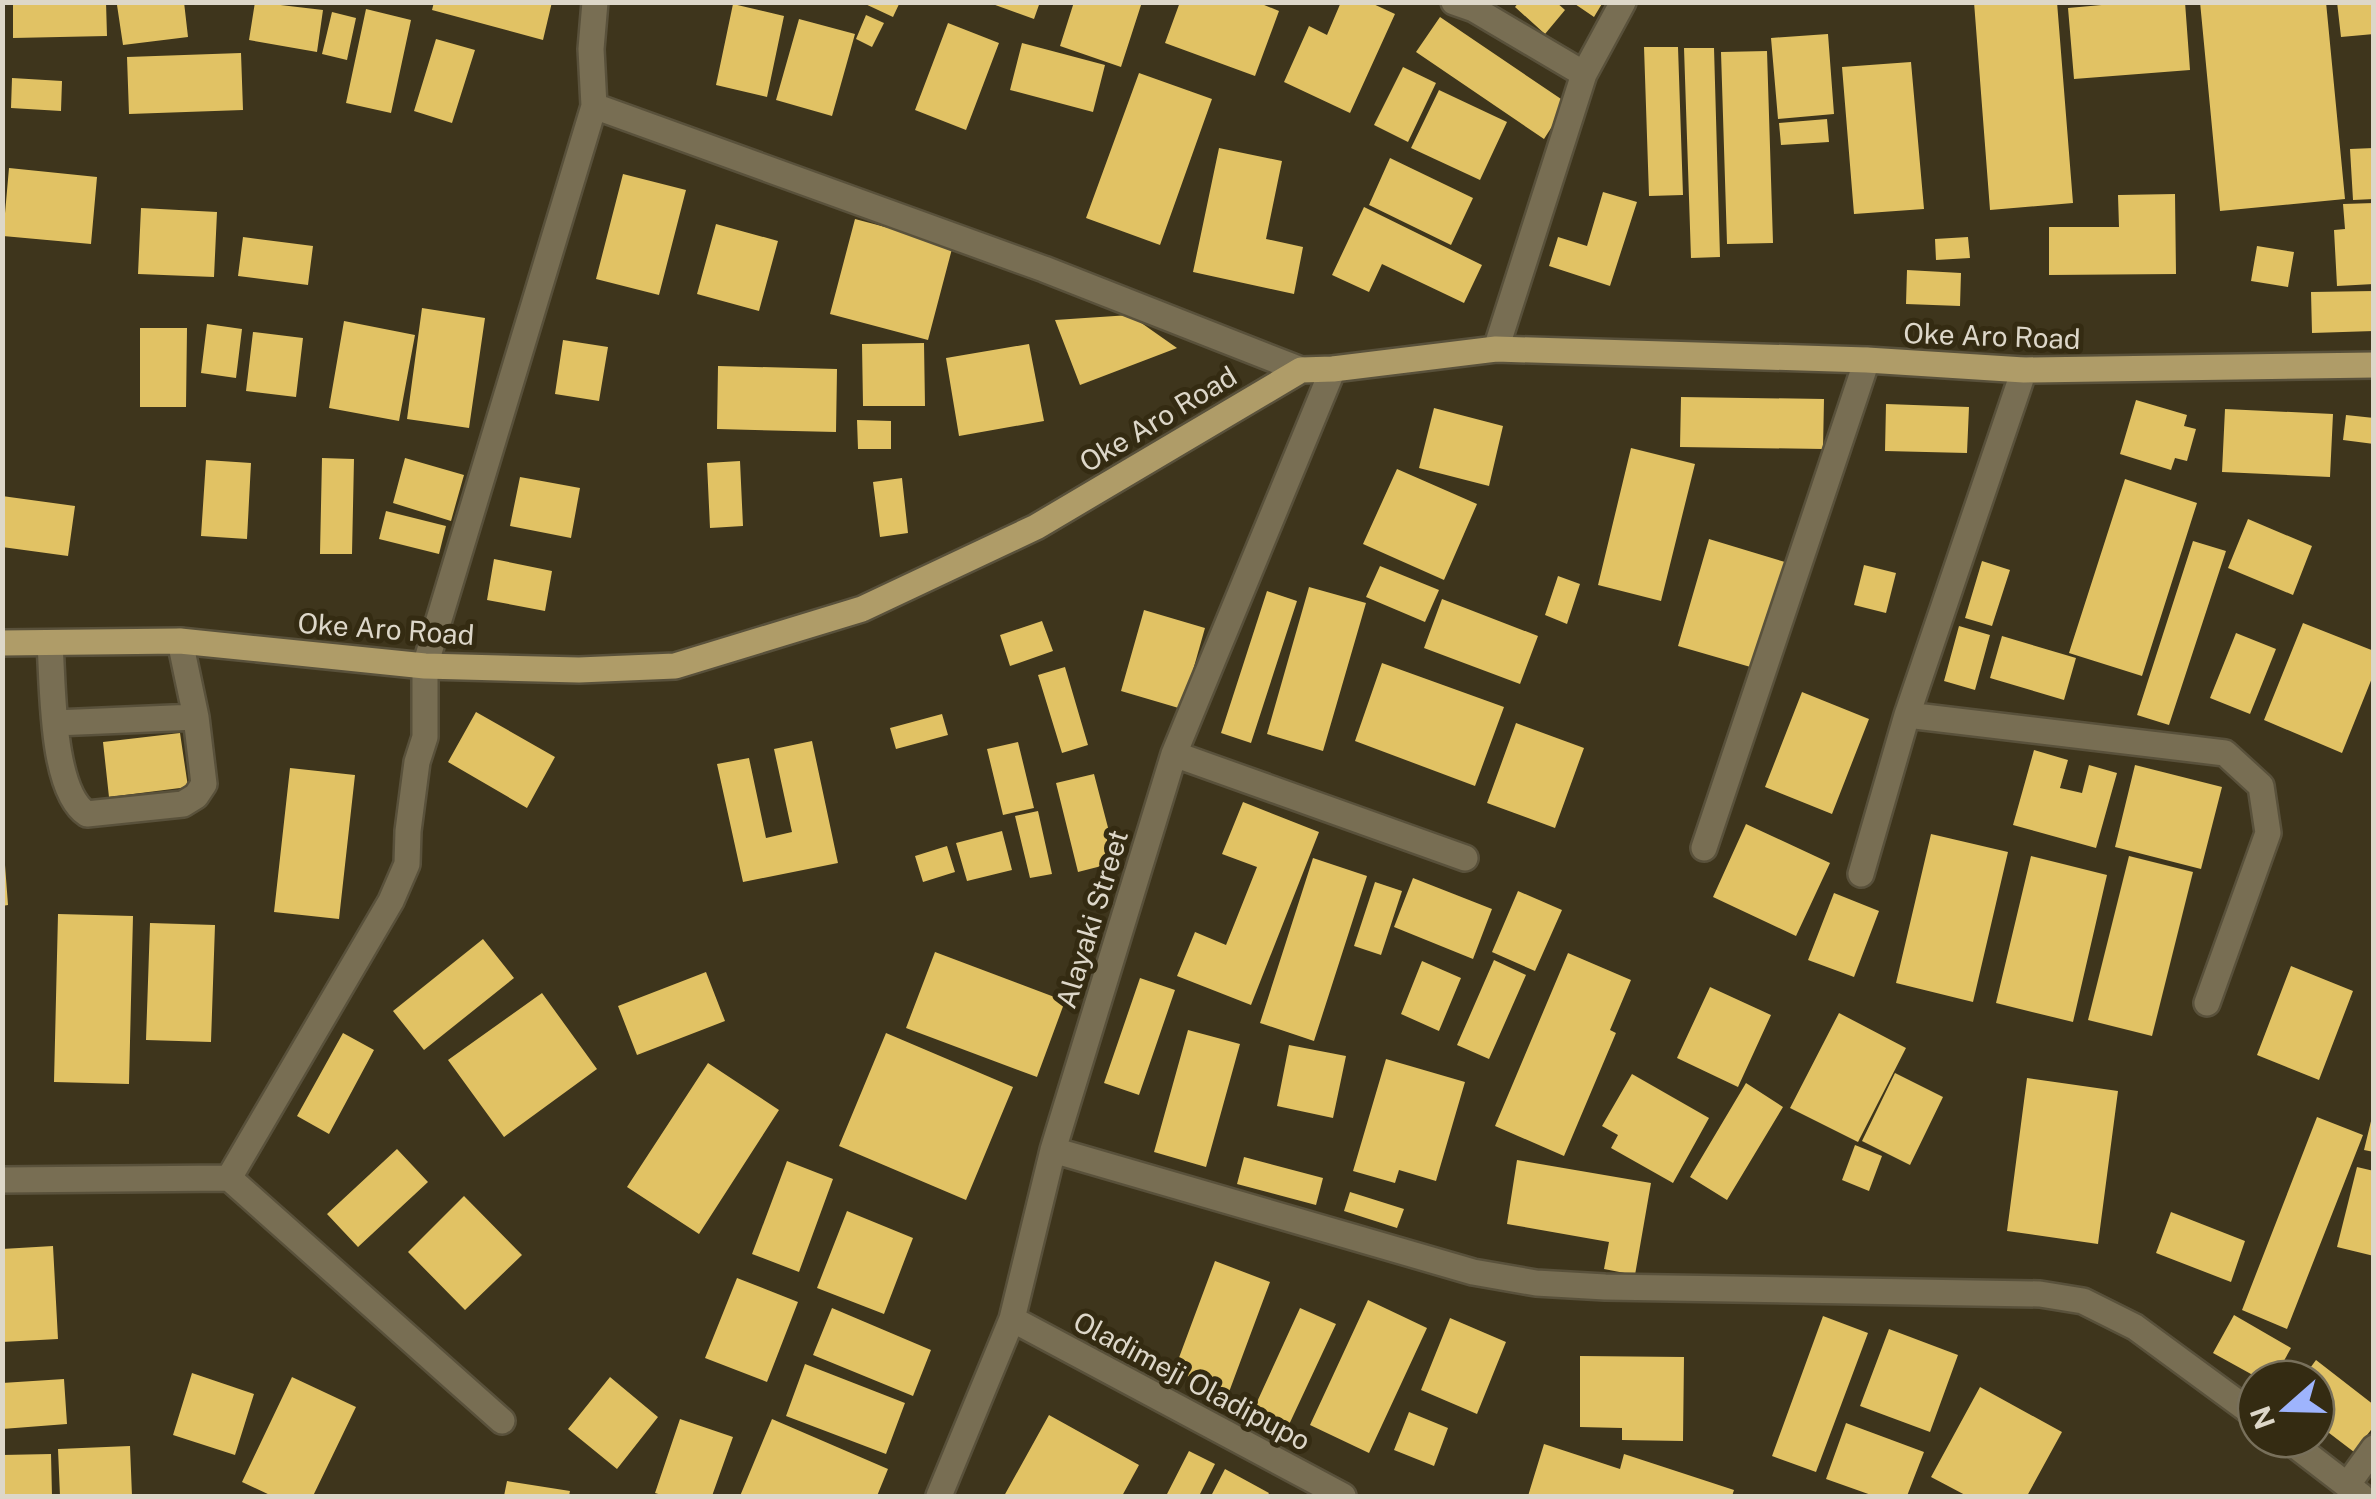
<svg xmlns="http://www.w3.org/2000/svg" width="2376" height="1499" font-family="'Public Sans',sans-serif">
  <rect width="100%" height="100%" fill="#3e351c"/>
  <!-- building -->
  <path fill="#e1c264" d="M13 2H106L107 36 13 38Z
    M138 2H184L188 37 123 45 117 5Z
    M255 2 323 10 317 52 249 40Z
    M434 2H552L543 40 432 10Z
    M861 2H900L893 17Z
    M987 2H1040L1034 19Z
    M1074 2H1142L1121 67 1060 46Z
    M1180 2H1257L1279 11 1255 76 1165 43Z
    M1341 2H1369L1395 14 1350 113 1284 82 1309 26 1327 35Z
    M1519 2H1556L1565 10 1545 34 1515 7Z
    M1572 2H1603L1594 17Z
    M1974 2H2057L2073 203 1990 210Z
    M2135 2H2185L2190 70 2074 79 2068 8Z
    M2200 2H2326L2345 199 2220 211Z
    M2337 2H2374V34L2341 37Z
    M733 4 784 16 767 97 716 85Z
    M366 9 411 20 391 113 346 103Z
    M332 12 356 18 347 60 322 54Z
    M866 15 884 23 872 47 856 39Z
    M1440 17 1567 103 1544 139 1416 52Z
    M799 19 855 34 832 116 776 100Z
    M948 23 999 43 966 130 915 110Z
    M1828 34 1834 114 1778 119 1771 38Z
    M436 39 475 50 452 123 414 111Z
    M1022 43 1105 65 1093 112 1010 90Z
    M1644 47H1678L1683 195 1649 196Z
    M1684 48H1714L1720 257 1691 258Z
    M1767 51 1773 243 1727 244 1721 52Z
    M241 53 243 110 129 114 127 57Z
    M1911 62 1924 209 1854 214 1842 67Z
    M1403 67 1436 83 1408 142 1374 125Z
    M1139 73 1212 99 1160 245 1086 218Z
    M12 78 62 81 61 111 11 108Z
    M1439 90 1507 122 1480 180 1411 148Z
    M1827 119 1829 142 1781 145 1779 123Z
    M1219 148 1282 161 1266 239 1303 247 1294 294 1193 272Z
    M2374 148V199L2353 200 2350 149Z
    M1390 158 1473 198 1451 245 1369 205Z
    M9 168 97 177 91 244 3 236Z
    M623 174 686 190 659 295 596 279Z
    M1603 192 1637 202 1610 286 1549 266 1558 237 1587 246Z
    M2175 194 2176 274 2049 275V227H2119L2118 195Z
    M2374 203V284L2337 286 2334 230 2345 229 2343 204Z
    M1364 207 1482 265 1464 303 1382 264 1369 292 1332 275Z
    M141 208 217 212 214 277 138 274Z
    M855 219 953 245 928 340 830 314Z
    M716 224 778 241 759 311 697 294Z
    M243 237 313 246 308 285 238 276Z
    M1968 237 1970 258 1936 260 1935 239Z
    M2257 246 2294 252 2288 287 2251 281Z
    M1907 270 1961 273 1960 306 1906 304Z
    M2374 291V331L2312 333 2311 292Z
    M422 308 485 318 469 428 407 419Z
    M1130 315 1177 348 1080 385 1055 320Z
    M344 321 415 335 399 421 329 408Z
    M207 324 242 329 236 378 201 373Z
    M140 328H187L186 407H140Z
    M253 332 303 338 296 397 246 391Z
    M563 340 608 347 599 401 555 394Z
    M924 343 925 406H863L862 344Z
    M1029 344 1044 421 959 436 946 358Z
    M718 366 837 369 836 432 717 429Z
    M1681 397 1824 399 1823 449 1680 447Z
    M2136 400 2187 415 2184 426 2196 429 2187 461 2175 458 2171 470 2120 454Z
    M1886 404 1969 407 1967 453 1885 451Z
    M1434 408 1503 426 1489 486 1419 468Z
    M2225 409 2333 414 2330 477 2222 472Z
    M2346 415 2374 418V444L2343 440Z
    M857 420 891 421V449H858Z
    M1631 448 1695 464 1661 601 1598 585Z
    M322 458 354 459 352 554H320Z
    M405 458 464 475 451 521 393 503Z
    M206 460 251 463 247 539 201 536Z
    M740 461 743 526 710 528 707 463Z
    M1397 469 1477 504 1444 580 1363 544Z
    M520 477 580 488 571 538 510 526Z
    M902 478 908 533 880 537 873 482Z
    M2125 479 2197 503 2142 676 2069 653Z
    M2 496 75 506 68 556 2 547Z
    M386 511 446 526 439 554 379 539Z
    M2248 519 2312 546 2293 595 2228 568Z
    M1709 539 1785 562 1754 668 1678 646Z
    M2193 541 2226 551 2169 725 2137 715Z
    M494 559 552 571 545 611 487 600Z
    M1982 561 2010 570 1992 626 1965 618Z
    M1864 565 1896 573 1886 613 1854 605Z
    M1380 566 1439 590 1425 622 1366 597Z
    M1558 576 1580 584 1567 624 1545 615Z
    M1309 587 1366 603 1323 751 1267 734Z
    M1267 591 1297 601 1251 743 1221 733Z
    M1442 599 1538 636 1520 684 1424 648Z
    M1144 610 1205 628 1182 709 1121 691Z
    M1042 621 1053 651 1010 666 1000 635Z
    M2303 623 2374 651V673L2342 753 2264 720Z
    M1959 626 1990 635 1975 690 1944 681Z
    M2236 633 2276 649 2250 714 2210 698Z
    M2002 636 2076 658 2064 700 1990 678Z
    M1382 663 1504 707 1475 786 1355 741Z
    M1065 667 1088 745 1062 753 1038 675Z
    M1802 692 1869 719 1832 814 1765 787Z
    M476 712 555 757 527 808 448 762Z
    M942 714 948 735 896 749 890 728Z
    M1516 723 1584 748 1555 828 1487 803Z
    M180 733 188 787 109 797 103 742Z
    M812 741 838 863 743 882 717 764 749 758 766 838 792 832 774 749Z
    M1018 742 1034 808 1003 815 987 749Z
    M2034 750 2068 760 2060 788 2082 793 2089 765 2117 773 2096 848 2013 825Z
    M2135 765 2222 787 2201 869 2115 847Z
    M290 768 355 775 339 919 274 912Z
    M1094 774 1117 862 1078 872 1056 783Z
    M1243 802 1319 832 1251 1005 1177 976 1195 932 1226 945 1257 867 1222 854Z
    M1038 811 1052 874 1030 878 1015 816Z
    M1746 824 1830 863 1796 936 1713 897Z
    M1002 831 1012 870 967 881 956 843Z
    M1931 834 2008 852 1973 1002 1896 983Z
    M947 846 955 872 923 882 915 856Z
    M2031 856 2107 875 2073 1022 1996 1003Z
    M2129 856 2193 872 2152 1036 2088 1020Z
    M1313 858 1367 876 1314 1041 1260 1023Z
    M2 865H5L8 905 2 906Z
    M1413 878 1492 909 1473 959 1394 927Z
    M1375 882 1402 891 1381 955 1354 946Z
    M1518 891 1562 910 1535 971 1492 952Z
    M1834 893 1879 911 1854 977 1808 960Z
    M58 914 133 916 129 1084 54 1082Z
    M150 923 215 925 211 1042 146 1040Z
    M483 939 514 978 424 1050 393 1011Z
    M935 952 1065 1001 1037 1077 906 1028Z
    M1568 953 1631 980 1610 1030 1616 1033 1564 1156 1495 1126Z
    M1494 960 1526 975 1489 1059 1457 1045Z
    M1422 961 1461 978 1439 1031 1401 1014Z
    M2291 966 2353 991 2319 1080 2257 1055Z
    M706 972 725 1021 637 1055 618 1006Z
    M1140 978 1175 990 1139 1095 1104 1083Z
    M1710 987 1771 1015 1738 1087 1677 1058Z
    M542 993 597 1069 504 1137 448 1060Z
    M1839 1013 1906 1048 1858 1142 1790 1108Z
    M1188 1030 1240 1044 1206 1167 1154 1152Z
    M343 1033 374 1050 329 1134 297 1116Z
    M886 1033 1013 1087 966 1200 839 1146Z
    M1289 1045 1346 1056 1333 1118 1277 1106Z
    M1386 1059 1465 1082 1436 1181 1399 1170 1395 1183 1353 1171Z
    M708 1063 779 1110 699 1234 627 1187Z
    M1895 1073 1943 1097 1910 1165 1862 1141Z
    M1632 1074 1709 1118 1673 1183 1611 1148 1618 1135 1602 1126Z
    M2027 1078 2118 1091 2098 1244 2007 1231Z
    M1746 1083 1783 1107 1727 1200 1690 1177Z
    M2317 1117 2363 1135 2287 1329 2242 1310Z
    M2372 1117H2374V1152L2364 1150Z
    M1855 1145 1882 1156 1869 1191 1842 1180Z
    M397 1149 428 1182 358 1247 327 1214Z
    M1244 1157 1323 1178 1316 1205 1237 1184Z
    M1517 1160 1651 1183 1635 1275 1604 1269 1609 1242 1507 1224Z
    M787 1161 833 1179 799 1272 752 1254Z
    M2357 1167 2374 1171V1256L2337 1247Z
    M1350 1192 1404 1209 1397 1228 1344 1211Z
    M464 1196 522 1255 465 1310 408 1252Z
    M847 1211 913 1238 884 1314 817 1288Z
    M2171 1212 2245 1241 2231 1282 2156 1253Z
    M53 1246 58 1339 2 1342V1249Z
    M1215 1261 1270 1282 1229 1392 1174 1371Z
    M737 1278 798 1302 767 1382 705 1358Z
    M1368 1300 1427 1328 1369 1453 1310 1425Z
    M832 1308 931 1350 913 1396 813 1355Z
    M1300 1308 1336 1324 1286 1431 1251 1415Z
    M2234 1315 2291 1348 2274 1379H2260L2213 1353Z
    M1823 1316 1868 1333 1816 1472 1772 1456Z
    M1450 1318 1506 1342 1477 1414 1421 1390Z
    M1889 1329 1958 1355 1930 1432 1860 1406Z
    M1580 1356 1684 1357 1683 1441 1622 1440V1428L1580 1427Z
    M2316 1360 2374 1405V1426L2354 1452 2316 1423V1379H2302Z
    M805 1364 905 1403 886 1454 786 1416Z
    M192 1373 254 1394 235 1455 173 1435Z
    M292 1377 356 1407 313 1496H272L242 1482Z
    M610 1377 658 1417 617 1469 568 1429Z
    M64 1379 67 1424 2 1429V1383Z
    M1980 1387 2062 1432 2027 1496H1967L1931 1477Z
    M1409 1412 1448 1428 1434 1466 1394 1450Z
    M1049 1415 1139 1465 1122 1496H1004Z
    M680 1419 733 1437 712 1496H665L655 1493Z
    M772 1419 888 1469 877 1496H740Z
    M1846 1423 1924 1452 1907 1496H1874L1826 1479Z
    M1544 1444 1620 1469 1624 1454 1734 1490 1732 1496H1528Z
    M130 1446 132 1496H60L58 1449Z
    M1189 1451 1215 1464 1199 1496H1166Z
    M51 1454 52 1496H2V1455Z
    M1225 1469 1269 1493 1267 1496H1211Z
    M507 1481 570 1491 569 1496H504Z"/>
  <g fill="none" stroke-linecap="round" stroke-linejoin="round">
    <defs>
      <path id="minor" d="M1454 2 1474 9 1584 74
        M594 106 1044 269 1301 370
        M1496 349 1584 74 1623 2
        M50 644C53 685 51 791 87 814L183 804 196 796 204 784 196 717 180 641
        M1907 715 2225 753 2261 786 2268 833 2207 1003
        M55 723 196 717
        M1174 754 1465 858
        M1704 848 1867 360
        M1861 874 1907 715 2024 370
        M1053 1150 1473 1272 1536 1283 1605 1287 2040 1294 2083 1301 2135 1327 2256 1416
        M229 1178 502 1421
        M2 1180 229 1178 391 901 407 864 408 831 417 762 425 737V666L594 106 591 49 595 2
        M1012 1319 1343 1496
        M2287 1439 2361 1496
        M2348 1484 2374 1448
        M939 1496 1012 1319 1053 1150 1174 754 1333 369"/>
      <path id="major" d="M2 643 180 641 425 666 579 670 675 666 862 609 1036 527 1301 370 1333 369 1496 349 1867 360 2024 370 2374 365"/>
    </defs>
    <!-- minor casing -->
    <use href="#minor" stroke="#59513b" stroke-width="30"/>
    <!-- major casing -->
    <use href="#major" stroke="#59513b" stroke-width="30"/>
    <!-- minor -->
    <use href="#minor" stroke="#786e53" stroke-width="25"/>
    <!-- major -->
    <use href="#major" stroke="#af9c68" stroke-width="25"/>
  </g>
  <g text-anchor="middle" stroke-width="10" stroke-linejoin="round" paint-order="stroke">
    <!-- street labels -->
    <g font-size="28" fill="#ddd7c9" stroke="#342b12">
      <text transform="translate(1992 336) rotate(2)" y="10">Oke Aro Road</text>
      <text transform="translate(1158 419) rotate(-31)" y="10">Oke Aro Road</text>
      <text transform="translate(386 629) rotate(4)" y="10">Oke Aro Road</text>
      <text transform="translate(1092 919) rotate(-73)" y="10">Alayaki Street</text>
      <text transform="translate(1192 1381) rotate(28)" y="10">Oladimeji Oladipupo</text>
    </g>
  </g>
  <!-- border -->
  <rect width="2376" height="1499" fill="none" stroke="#ddd7c9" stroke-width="10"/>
  <!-- north arrow -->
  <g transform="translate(2286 1409) rotate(250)"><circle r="48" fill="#342b12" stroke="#78705b" stroke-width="2.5"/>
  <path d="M0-8L18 38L0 25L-18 38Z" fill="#9eb4fd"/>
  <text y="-15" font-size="28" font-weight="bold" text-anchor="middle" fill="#ddd7c9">N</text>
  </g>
</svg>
